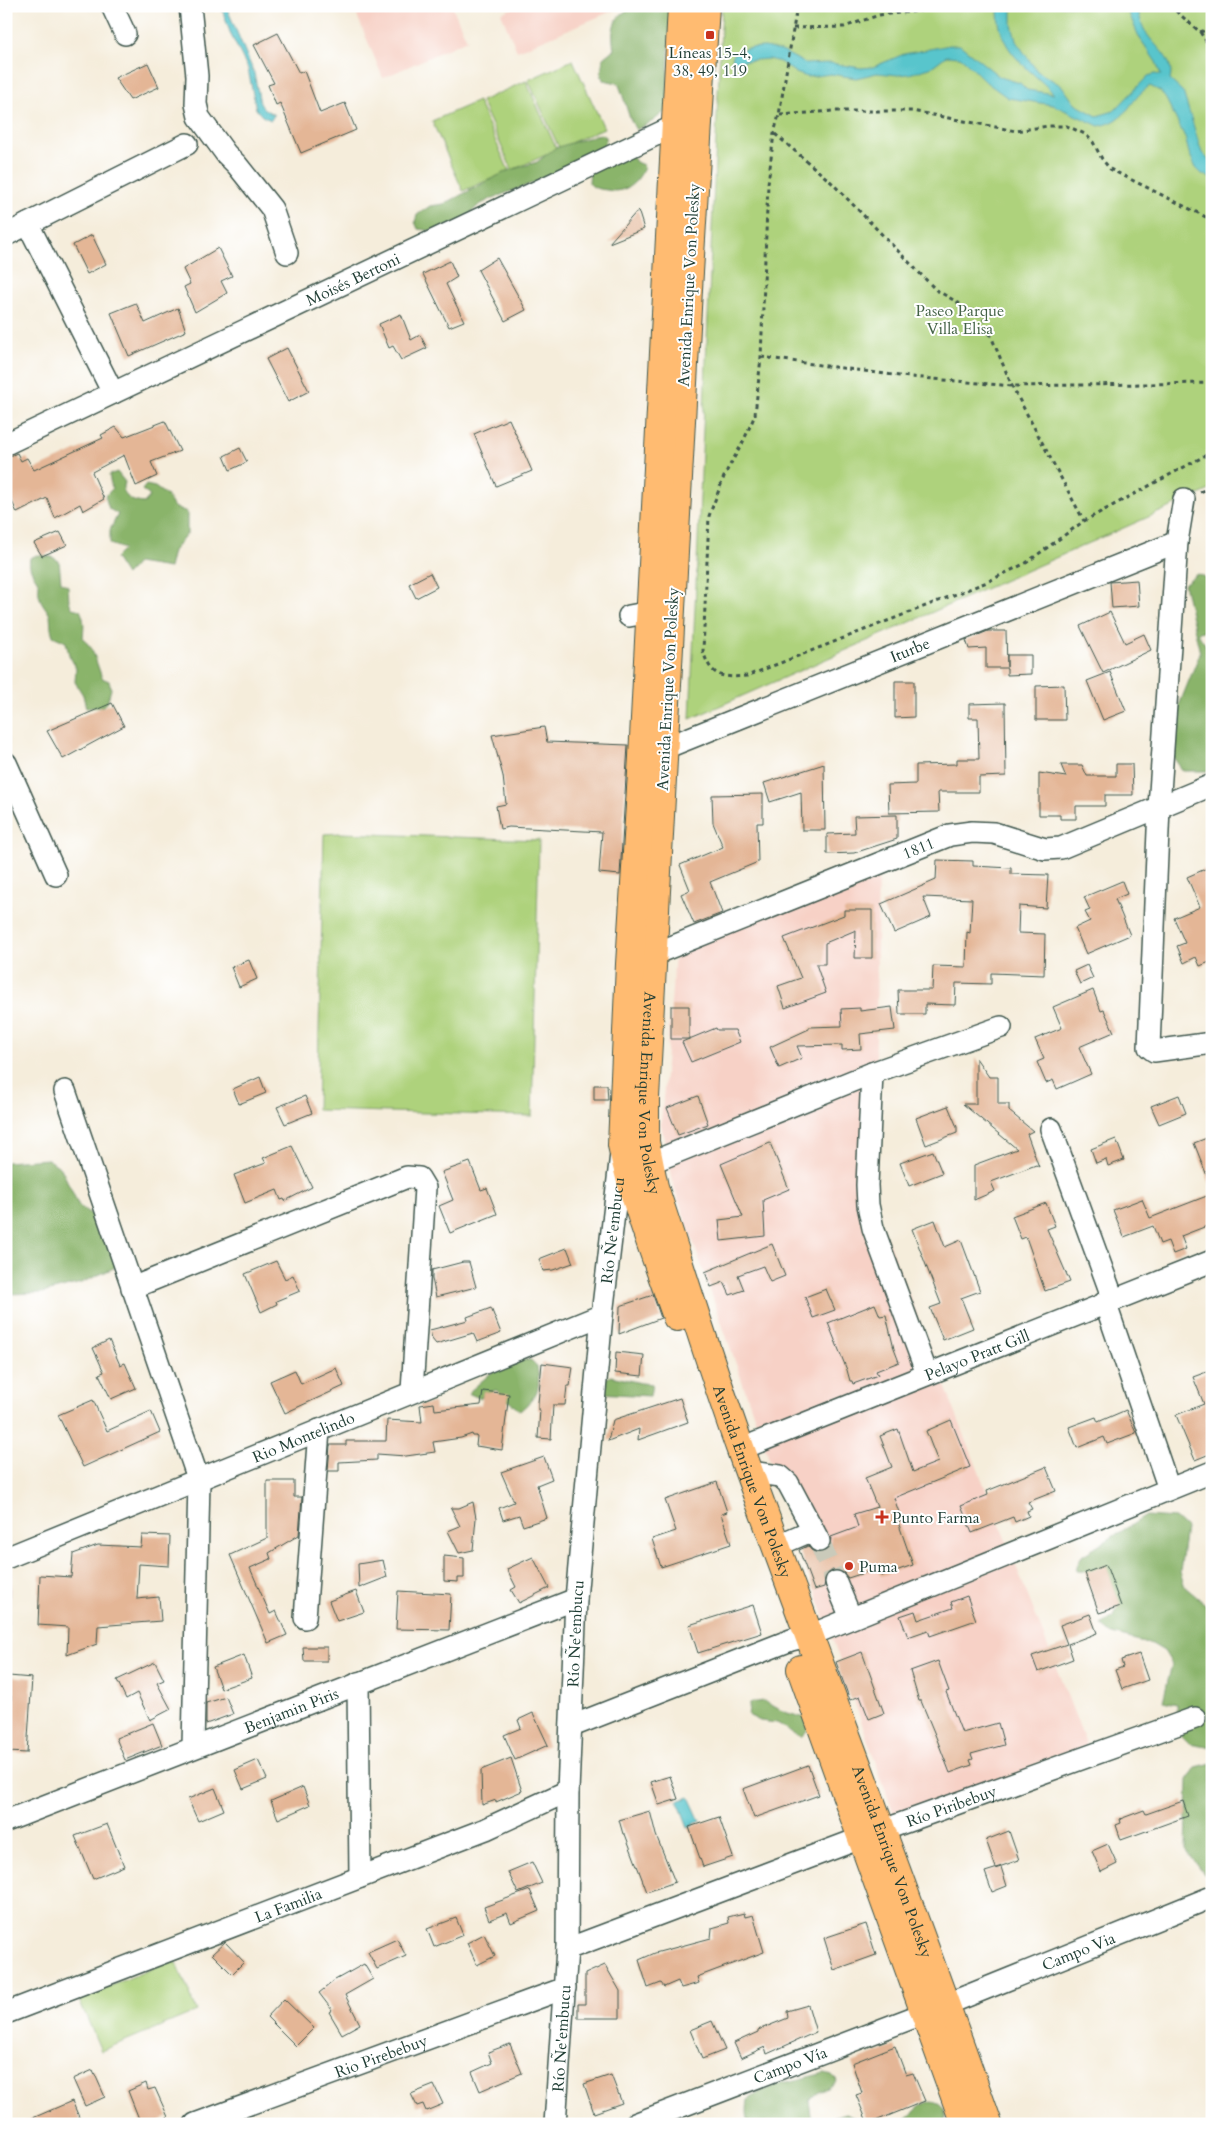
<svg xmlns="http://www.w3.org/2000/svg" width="1218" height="2130" font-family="Cardo,serif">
  <rect width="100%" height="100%" fill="#fff"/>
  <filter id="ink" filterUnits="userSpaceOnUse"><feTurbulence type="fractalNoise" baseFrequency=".02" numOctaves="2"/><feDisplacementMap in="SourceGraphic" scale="10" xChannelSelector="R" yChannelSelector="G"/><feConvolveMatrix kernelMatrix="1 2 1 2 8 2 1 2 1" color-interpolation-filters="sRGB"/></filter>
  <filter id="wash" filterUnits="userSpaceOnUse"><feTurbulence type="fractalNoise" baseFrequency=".0096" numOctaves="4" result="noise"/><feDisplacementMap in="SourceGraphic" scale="20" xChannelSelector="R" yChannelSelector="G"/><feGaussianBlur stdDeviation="1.12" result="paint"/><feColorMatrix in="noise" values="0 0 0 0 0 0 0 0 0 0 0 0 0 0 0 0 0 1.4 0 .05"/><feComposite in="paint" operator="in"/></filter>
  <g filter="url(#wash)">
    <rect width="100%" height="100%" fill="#f5eddb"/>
    <!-- built -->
    <path fill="#f7d1c6" d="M353 6H452L467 40 383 78Z
      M518 6H624L517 51 501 13Z
      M878 859 874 1206 1093 1761 899 1829 675 1190 661 1124 675 954Z"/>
    <!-- industrial -->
    <path fill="#d2bfbf" d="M11 1571 6 1677V1573Z"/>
    <!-- green -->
    <path fill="#aed27b" stroke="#668858" d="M722 6H1212V489L690 719Z
      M573 60 604 128 559 148 528 80Z
      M526 81 557 150 512 170 481 101Z
      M478 101 509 171 463 191 432 121Z
      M340 833 539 840 532 1116 317 1110 324 834Z
      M175 1959 197 2011 101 2051 79 1999Z"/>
    <!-- forest -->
    <path fill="#8ab46b" stroke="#547850" d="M638 6H670L667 110 653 121 636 130C627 116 625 98 618 83L603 80 601 73 603 58 614 49C610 27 614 13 638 6Z
      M600 134 606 137 605 144 601 150 632 156 636 162 643 165 644 168C637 184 624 194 607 190 599 189 594 189 589 183L590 169 544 179 493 198 479 205 462 221 432 231 418 229 415 222 417 215 430 206 444 204 507 171 537 162 555 148Z
      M117 472 125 482 123 491C128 500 134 502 144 503L150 496 142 490 146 485 155 487 166 495 174 507 187 512V534L173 551 169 568 137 563 126 575 115 558 124 549 110 544V530L118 514 109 509 105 496 112 489 109 475Z
      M37 555 52 557 59 561 61 582 68 586 69 601 72 608 80 610C85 620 84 627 83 638L92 649 102 678 109 681 111 689 107 703 101 707 86 708 83 695 75 682 76 668 69 655 66 642 53 636 51 629 50 615C43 603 37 600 39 584 34 574 28 570 30 558Z
      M1197 574 1212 580V628L1197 633 1212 653V771H1183L1173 757 1178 708 1200 653 1184 584Z
      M48 1159 61 1168 79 1206 118 1232 129 1261 81 1283 42 1293 6 1294V1162Z
      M521 1360H531L537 1366C541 1390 538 1395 520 1411L496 1390 479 1398 468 1393 500 1365Z
      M611 1376 641 1383 652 1384 650 1396 599 1393V1381Z
      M1146 1516 1175 1518 1186 1528 1180 1572 1185 1587 1210 1608 1212 1621V1747L1189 1743 1178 1732 1177 1704 1163 1701 1172 1664 1164 1651 1152 1644 1112 1634 1101 1625 1114 1617 1119 1603C1106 1582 1102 1571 1076 1571L1080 1557Z
      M764 1701 784 1712 809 1719V1729L801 1737 777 1723 760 1721 748 1715 750 1703Z
      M1212 1763V1876L1204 1874 1186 1850 1188 1780 1196 1767Z
      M825 2073 832 2075 837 2080C830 2091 816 2090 809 2100L811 2115 815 2121H823L845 2114 869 2124H750C746 2116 747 2109 748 2100L760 2092 782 2083Z
      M931 2101C945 2103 947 2112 944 2124H899C911 2117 919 2104 931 2101Z"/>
    <!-- water -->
    <path fill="#58c5cc" stroke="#3c8180" d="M221 6H226L254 73 260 103 263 108 274 115 271 120 262 116 256 109 248 69 231 35Z
      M998 6H1012V25L1016 41 1037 71 1062 86 1075 104 1097 116 1114 111 1148 76 1155 74 1161 75 1156 62 1139 37 1126 6H1136C1140 13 1140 22 1144 29 1152 46 1176 57 1170 80L1183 92 1202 153 1212 163V178L1202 174 1196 168 1189 153 1185 137 1166 99 1160 91 1150 86C1127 100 1131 120 1099 126L1053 105 1008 98 986 82 965 61 960 57 946 56 930 68 909 74 898 75 877 73 856 78 831 74 807 77 796 73 780 62 768 59 732 62 733 54 747 48 765 47 784 52 806 64 830 63 861 68 873 67 904 54 950 45H960L1000 77 1020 83 1027 90 1054 94C1026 64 997 53 998 6Z
      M689 1797 700 1821 688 1827 678 1801Z"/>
    <g id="blocks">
      <!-- building -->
      <path fill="#e4b696" d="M278 33 299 73 304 71 320 113 345 103 356 130 301 153 280 103 276 105 268 85 274 83 254 45Z
        M148 63 159 87 130 100 115 78Z
        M638 210 644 229 609 243Z
        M92 235 106 264 87 274 73 245Z
        M218 248 232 276 221 281 227 293 195 312 184 287 190 284 183 269Z
        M497 258 526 310 505 321 478 270Z
        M450 261 457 277 446 284 464 321 449 327 423 274Z
        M136 303 145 323 178 308 186 331 129 356 111 313Z
        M401 314 411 340 420 335 427 348 401 360 393 346 389 348 379 324Z
        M287 348 309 391 288 402 266 359Z
        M509 419 532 471 496 486 474 434Z
        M165 421 180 451 151 462 157 476 136 486 124 455 92 472 104 499 83 511 80 504 55 518 47 498 17 513 6 487V458L17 453 21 461 27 458 34 470 103 438 101 435 116 427 124 437Z
        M240 448 247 462 230 470 224 456Z
        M60 532 67 545 42 556 34 543Z
        M430 573 437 587 416 598 409 584Z
        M1137 580 1139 606 1112 608 1110 582Z
        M1110 612 1125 643 1144 634 1151 650 1103 673 1080 626Z
        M988 631H1006L1007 667V655H1031V674L1007 675V668H986V648L969 649 966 640Z
        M1110 672 1126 711 1103 720 1087 681Z
        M895 681H914V717L895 718Z
        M1064 685 1065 720H1036V686Z
        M112 703 124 726 63 759 47 731Z
        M1005 703 1006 776 979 777V792H938L939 812 889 813 888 785 916 784V765L957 764V759H979L978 718H969V704Z
        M544 727 547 742 628 745 620 875 599 873 602 832 509 827 500 829 496 806 506 804 503 776 492 735Z
        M824 764 825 830H802L801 792 770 802 764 783Z
        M1116 764H1132L1133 795H1105V806H1076V819H1060V815H1039V773L1066 777 1061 765H1082L1087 776H1116Z
        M763 794V823H757L758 862 710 882 722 913 694 924 681 894 690 890 680 865 723 847 713 823 712 795Z
        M897 815V839L854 853 827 854V834L855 833 854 816Z
        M937 860 973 861V866L1011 868V874L1048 875 1046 908 1019 906 1018 933 1045 934 1044 975 991 973V984L956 983 955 1005 925 1004V1014H899L898 990H932L933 966 966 967 967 932 970 933 972 899 923 897 931 917 894 933 881 904 936 880Z
        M1212 866V961L1200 966 1196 957 1184 963 1177 946 1185 943 1174 918 1200 907 1187 877Z
        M1122 881 1127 894 1115 899 1130 935 1086 954 1075 928 1090 921 1085 912 1090 910 1084 897Z
        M844 910H872V958H855L856 930 825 943V964H816L826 993 785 1008 778 986 801 978 784 938 844 915Z
        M249 960 257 979 239 987 231 967Z
        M1087 965 1093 978 1080 984 1074 971Z
        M1093 990 1101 1011 1104 1010 1114 1032 1079 1047 1091 1074 1057 1089 1053 1080 1046 1083 1037 1062 1044 1059 1035 1039 1062 1028 1053 1007Z
        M671 1006H689V1039H671Z
        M892 1007 895 1030 860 1034 861 1049 842 1050V1045L797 1046 802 1058 779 1068 770 1047 809 1029V1027L842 1026 841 1009 860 1008V1011Z
        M716 1028 717 1030H735L740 1042 691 1062 682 1042Z
        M976 1058 989 1077H998V1104H1009V1111L1033 1131 1027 1134 1039 1167 1036 1165 991 1182 995 1191 974 1200V1165L1017 1149 963 1104H976Z
        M260 1077 266 1093 239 1104 233 1089Z
        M594 1085H607L608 1100H594Z
        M1179 1095 1186 1113 1159 1124 1151 1106Z
        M305 1096 312 1113 285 1124 277 1107Z
        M698 1096 708 1124 678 1135 667 1108Z
        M948 1106 957 1127V1133L926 1145 916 1118Z
        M1212 1136V1185L1211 1186 1194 1143Z
        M1116 1139 1124 1160 1108 1166 1106 1159 1096 1163 1091 1149Z
        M770 1143 789 1189 763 1200 765 1236 721 1241 719 1220 743 1217 721 1164Z
        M292 1146 312 1187 285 1201 284 1199 281 1200 277 1190 245 1203 234 1175 266 1163 263 1158Z
        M933 1151 942 1173 909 1186 900 1163Z
        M470 1162 481 1190 487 1188 497 1214 450 1233 439 1206 453 1200 442 1172Z
        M1212 1194V1224L1181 1236 1186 1249 1173 1254 1168 1241 1160 1244 1153 1226 1124 1237 1113 1210 1142 1199 1150 1218Z
        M1046 1203 1055 1226 1047 1229 1070 1282 1045 1291 1026 1237 1021 1239 1012 1216Z
        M935 1220 945 1247 961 1240 980 1291 961 1298 973 1328 943 1340 930 1308 941 1304 912 1229Z
        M772 1244 785 1276 770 1282 763 1266 738 1275 744 1290 730 1295 724 1282 711 1287 705 1272Z
        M567 1248 573 1263 553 1270 543 1271 539 1259Z
        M276 1261 285 1279 293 1275 300 1291 276 1301 277 1304 261 1312 245 1274Z
        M463 1262H469L476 1287 436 1297 432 1279V1270Z
        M826 1289 835 1310 813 1318 805 1297Z
        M653 1295 661 1318 619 1334 620 1306Z
        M875 1304 880 1316 886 1315 894 1349 899 1362 876 1371 878 1375 853 1384 852 1381H850L847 1370 828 1323Z
        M491 1308 501 1333 477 1342 473 1333 436 1344 432 1339 430 1330 468 1320 467 1317Z
        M109 1340 120 1365 125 1363 136 1388 111 1399 99 1374 104 1372 93 1348Z
        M616 1352 644 1355 642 1376 615 1373Z
        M542 1363 573 1367 570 1386H567L565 1405H553L551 1439 538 1438 540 1410H538V1403Z
        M336 1368 344 1386 285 1413 270 1381 295 1370 301 1384Z
        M1212 1370V1422L1209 1417 1206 1418 1212 1432V1453L1195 1460 1176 1415 1204 1404 1193 1377Z
        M483 1391 509 1394 502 1450 476 1446 477 1436H473L472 1434 461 1438 433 1442 435 1452 406 1456 377 1454V1460L339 1462V1471H328L330 1445H346V1441H386L387 1420 422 1422 420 1405 434 1403 435 1410 481 1405Z
        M680 1398 688 1422 638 1440 639 1429 608 1441 613 1420Z
        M93 1400 107 1431 151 1411 160 1432 83 1467 58 1415Z
        M1126 1410 1136 1433 1107 1444 1104 1437 1077 1448 1069 1427 1096 1417 1098 1422Z
        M951 1420 970 1467 894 1498 902 1521 898 1522 913 1565 881 1576 876 1569 848 1578 843 1572 832 1570 826 1575 824 1587 814 1590 799 1550 808 1546 813 1552 819 1553 825 1552 830 1547 831 1537 858 1527 854 1514 877 1507 865 1478 892 1467 880 1436 898 1429 913 1472 938 1462 926 1431Z
        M544 1457 552 1479 537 1485 547 1518 523 1526 519 1515 503 1520 499 1508 514 1502 501 1472Z
        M1046 1467 1056 1491 1028 1502 1032 1509 1027 1511 1029 1516 1015 1522 1013 1517 972 1533 961 1506 988 1495 987 1491Z
        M267 1481H294V1497H302L299 1535 269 1553 271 1559 250 1568 270 1614 276 1611 287 1635 268 1643 230 1555 267 1538Z
        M717 1482 727 1512 721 1514 731 1544 661 1567 652 1539 676 1531 665 1500Z
        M473 1502 476 1518 473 1550 459 1553 448 1531 460 1526 451 1508H459Z
        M142 1535 170 1536 169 1566 139 1564 137 1599 159 1597 161 1621 98 1626 97 1644 67 1655 68 1627 38 1625 40 1575 71 1577 73 1554 98 1545 141 1547Z
        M444 1556 464 1558V1578H458V1582L444 1581Z
        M533 1557 549 1588 519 1603 511 1590 516 1587 507 1569Z
        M383 1560 387 1577 359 1588 358 1564Z
        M1106 1565 1121 1606 1099 1613 1085 1573Z
        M356 1591 364 1612 337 1621 329 1601Z
        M398 1591 451 1594 449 1630 396 1629Z
        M967 1596 976 1620 930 1636 928 1630 908 1637 900 1616 915 1611 918 1620 953 1608 951 1602Z
        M753 1605 762 1633 698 1653 689 1625Z
        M1090 1614 1097 1633 1068 1644 1073 1659 1038 1672 1032 1656 1067 1644 1060 1625Z
        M303 1647H327V1661H304Z
        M862 1652 884 1713 869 1719 860 1696 850 1700 836 1662Z
        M1139 1654 1148 1680 1122 1689 1115 1670 1123 1667 1121 1660Z
        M244 1655 252 1678 221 1689 213 1667Z
        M938 1661 949 1691 946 1692 962 1733 998 1723 1004 1745 971 1754 973 1759 970 1760 972 1765 950 1773 936 1737 921 1701H919L910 1671Z
        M155 1662 164 1680 157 1683 171 1709 150 1720 137 1693 126 1699 117 1680Z
        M9 1676 32 1678 27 1753 8 1752 11 1696 8 1695Z
        M226 1697 233 1714 206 1724V1703Z
        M533 1713 548 1745 515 1760 504 1735 521 1728 518 1720Z
        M153 1723 162 1745 125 1760 116 1738Z
        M511 1758 522 1791 496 1802V1800L482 1805 481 1770Z
        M258 1760 267 1779 243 1789 235 1770Z
        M808 1765 819 1795 754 1818 743 1789Z
        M670 1776 678 1799 659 1805 651 1782Z
        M303 1787 310 1805 278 1819 271 1801Z
        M215 1788 224 1810 198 1821 188 1799Z
        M1183 1801 1188 1816 1121 1840 1116 1825 1121 1823 1120 1819 1144 1810 1146 1814Z
        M650 1811 656 1835 675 1882 647 1892 625 1834H623L619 1820Z
        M719 1817 733 1857 703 1867 689 1827Z
        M107 1824 124 1866 93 1879 75 1836Z
        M1009 1831 1019 1860 996 1868 986 1840Z
        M1108 1844 1117 1864 1101 1872 1092 1851Z
        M532 1862 542 1883 518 1893 508 1872Z
        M1001 1867 1007 1886 992 1892 985 1872Z
        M530 1890 539 1911 511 1923 507 1913 489 1920 484 1907Z
        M744 1913 745 1917 753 1915 764 1952 697 1977 699 1983 681 1988 678 1981 664 1987 661 1983 648 1988 639 1960 655 1953 711 1938 712 1928 729 1923 728 1917Z
        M456 1918 463 1935 434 1947 427 1929Z
        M866 1924 876 1955 834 1970 824 1938Z
        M484 1934 495 1956 477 1965 467 1943Z
        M397 1939 406 1956 377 1969 368 1952Z
        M225 1942 244 1962 232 1974 212 1954Z
        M364 1964 373 1979 345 1995 360 2024 342 2034 329 2012 332 2010 319 1993 335 1980Z
        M605 1965 620 1991V2018H578V2004H585V1974Z
        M284 1999 314 2028 296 2046 267 2017Z
        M808 2005 816 2032 767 2054 765 2047 741 2058 734 2043 758 2032V2030L788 2018 787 2011Z
        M712 2021 725 2050 702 2059 690 2030Z
        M510 2044 522 2073 480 2091 472 2072 492 2063 488 2052Z
        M895 2046 906 2075 913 2073 925 2101 868 2124 856 2095 862 2093 852 2063Z
        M93 2070 105 2097 85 2106 73 2079Z
        M611 2075 622 2103 594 2113 584 2084Z
        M146 2083 148 2090 155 2088 168 2117 153 2124H141L128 2091Z
        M434 2085 443 2104 426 2111 423 2104 417 2106 411 2094Z
        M72 2101 82 2124H19Z"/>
    </g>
  </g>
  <g filter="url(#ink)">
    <use href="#blocks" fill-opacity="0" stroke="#3f574d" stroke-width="1"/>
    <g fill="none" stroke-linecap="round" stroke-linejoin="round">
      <!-- minor-tunnel -->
      <path stroke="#cacaba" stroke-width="21" stroke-dasharray="21 11" stroke-linecap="butt" d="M819 1541 836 1582"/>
      <defs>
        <g id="minor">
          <path d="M112 6 125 34"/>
          <path d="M190 6 197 76 196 104 199 117 226 154 237 165 272 209 287 253"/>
          <path d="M28 224 113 393"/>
          <path d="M6 235 187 144"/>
          <path id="s1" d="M6 444 687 120"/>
          <path d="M1184 499 1177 542 1159 807 1149 1047 1154 1051 1212 1043"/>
          <path d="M629 616 651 612"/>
          <path id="s2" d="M650 754 1177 542"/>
          <path d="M6 763 56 875"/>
          <path id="s3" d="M639 960 950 835 972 832 994 833 1045 849 1061 848 1212 785"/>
          <path d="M872 1073 867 1185 868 1205 873 1228 927 1374"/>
          <path d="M65 1091 199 1481 193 1747"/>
          <path d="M1051 1129 1113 1299"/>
          <path d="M635 1169 872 1073 1001 1027"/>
          <path d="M132 1288 407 1177 419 1178 425 1188 412 1391"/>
          <path d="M1105 1302 1169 1489"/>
          <path id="s4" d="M741 1449 1212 1261"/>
          <path d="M749 1472 780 1476 788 1483 819 1541"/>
          <path d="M776 1546 813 1530"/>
          <path id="s5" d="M6 1558C205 1478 403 1395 602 1315"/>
          <path d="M836 1582 851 1618"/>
          <path d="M305 1618 319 1430"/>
          <path d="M358 1683 360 1877"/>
          <path d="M572 1726 791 1640 808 1636 1212 1472"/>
          <path id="s6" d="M6 1821 576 1599"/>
          <path id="s7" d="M567 1949 861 1838 1195 1718"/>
          <path id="s8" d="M6 2013 486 1829 568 1791"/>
          <path id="s9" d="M195 2124 565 1988"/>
          <path id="s10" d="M555 2124 567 1949 568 1791 576 1599 602 1315 621 1154"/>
          <path id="s11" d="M635 2124 925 2013 1212 1897"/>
        </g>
        <g id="major">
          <path id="s12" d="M705 6 688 289 645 1098V1142L654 1187C683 1275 710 1365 742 1453 823 1677 909 1899 988 2124"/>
          <path d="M677 1317C657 1260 635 1204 622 1145L630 964 643 757 682 6"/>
          <path d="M801 1669 965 2124"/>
        </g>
      </defs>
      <!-- minor casing -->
      <use href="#minor" stroke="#3f574d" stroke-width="24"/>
      <!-- major casing -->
      <use href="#major" stroke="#3f574d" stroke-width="30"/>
      <!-- path -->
      <path stroke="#3f574d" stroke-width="3" stroke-dasharray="4 4" stroke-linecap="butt" d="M797 6 779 115 774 133 768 184 761 357 755 415 743 442 725 474 709 516 703 651C711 677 721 678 747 676L987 582 1026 563 1084 521 1212 452
        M1170 6 1200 32 1212 50
        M793 28 844 27 879 15 920 11 928 6
        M1200 32 1212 28
        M780 115 833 111H912L1016 131 1048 126H1067L1085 134 1093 142 1102 159 1110 169 1212 220
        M775 134 831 182 936 290 983 317 1012 386 1084 521
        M761 357 900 376 1012 386 1212 383
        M1200 492 1212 487"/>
      <!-- minor -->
      <use href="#minor" stroke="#fff" stroke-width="21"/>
      <!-- major -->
      <use href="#major" stroke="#ffbb71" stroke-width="28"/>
    </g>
  </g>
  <!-- markers -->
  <g fill="#c8321e" stroke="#fff" stroke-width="2">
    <rect x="705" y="30" width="10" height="10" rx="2.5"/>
    <path d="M879.5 1509.5h5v5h5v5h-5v5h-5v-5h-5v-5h5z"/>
    <circle cx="849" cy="1566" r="5"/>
  </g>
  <g text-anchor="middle" stroke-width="4" stroke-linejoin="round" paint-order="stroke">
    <!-- poi labels -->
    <g font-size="16" fill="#1f3d34" stroke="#fff" text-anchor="start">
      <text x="710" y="58" text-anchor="middle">Líneas 15-4,<tspan x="710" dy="18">38, 49, 119</tspan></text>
      <text x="892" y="1523">Punto Farma</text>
      <text x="859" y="1572">Puma</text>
    </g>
    <!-- street labels -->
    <g font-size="16" fill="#1f3d34" stroke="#fff">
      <text dy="6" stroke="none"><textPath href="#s1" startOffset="384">Moisés Bertoni</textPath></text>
      <text transform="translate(688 285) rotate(-87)" y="6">Avenida Enrique Von Polesky</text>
      <text dy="6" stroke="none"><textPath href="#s2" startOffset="280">Iturbe</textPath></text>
      <text transform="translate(667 689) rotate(-87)" y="6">Avenida Enrique Von Polesky</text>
      <text dy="6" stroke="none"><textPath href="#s3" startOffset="301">1811</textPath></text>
      <text dy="6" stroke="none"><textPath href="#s12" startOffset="1089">Avenida Enrique Von Polesky</textPath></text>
      <text dy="6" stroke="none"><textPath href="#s10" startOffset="896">Río Ñe'embucu</textPath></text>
      <text dy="6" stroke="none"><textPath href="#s4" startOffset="254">Pelayo Pratt Gill</textPath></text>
      <text dy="6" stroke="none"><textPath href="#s5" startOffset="321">Rio Montelindo</textPath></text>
      <text dy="6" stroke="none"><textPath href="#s12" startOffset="1494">Avenida Enrique Von Polesky</textPath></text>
      <text dy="6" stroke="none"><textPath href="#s10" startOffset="491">Río Ñe'embucu</textPath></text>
      <text dy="6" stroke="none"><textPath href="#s6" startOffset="306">Benjamin Piris</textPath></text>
      <text dy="6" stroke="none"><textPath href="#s7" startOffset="410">Río Piribebuy</textPath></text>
      <text dy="6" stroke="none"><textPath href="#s12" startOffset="1899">Avenida Enrique Von Polesky</textPath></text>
      <text dy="6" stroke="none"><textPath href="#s8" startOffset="302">La Familia</textPath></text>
      <text dy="6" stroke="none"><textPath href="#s11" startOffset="476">Campo Via</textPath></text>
      <text dy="6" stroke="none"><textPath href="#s10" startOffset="86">Río Ñe'embucu</textPath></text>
      <text dy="6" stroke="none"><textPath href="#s9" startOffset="198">Rio Pirebebuy</textPath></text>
      <text dy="6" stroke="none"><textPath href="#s11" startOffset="166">Campo Vía</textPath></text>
    </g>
    <!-- park labels -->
    <g font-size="16" fill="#436246" stroke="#fff">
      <text x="960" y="316">Paseo Parque<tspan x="960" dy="18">Villa Elisa</tspan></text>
    </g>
  </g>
  <!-- margin -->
  <rect width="1218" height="2130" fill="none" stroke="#fff" stroke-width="25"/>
</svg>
